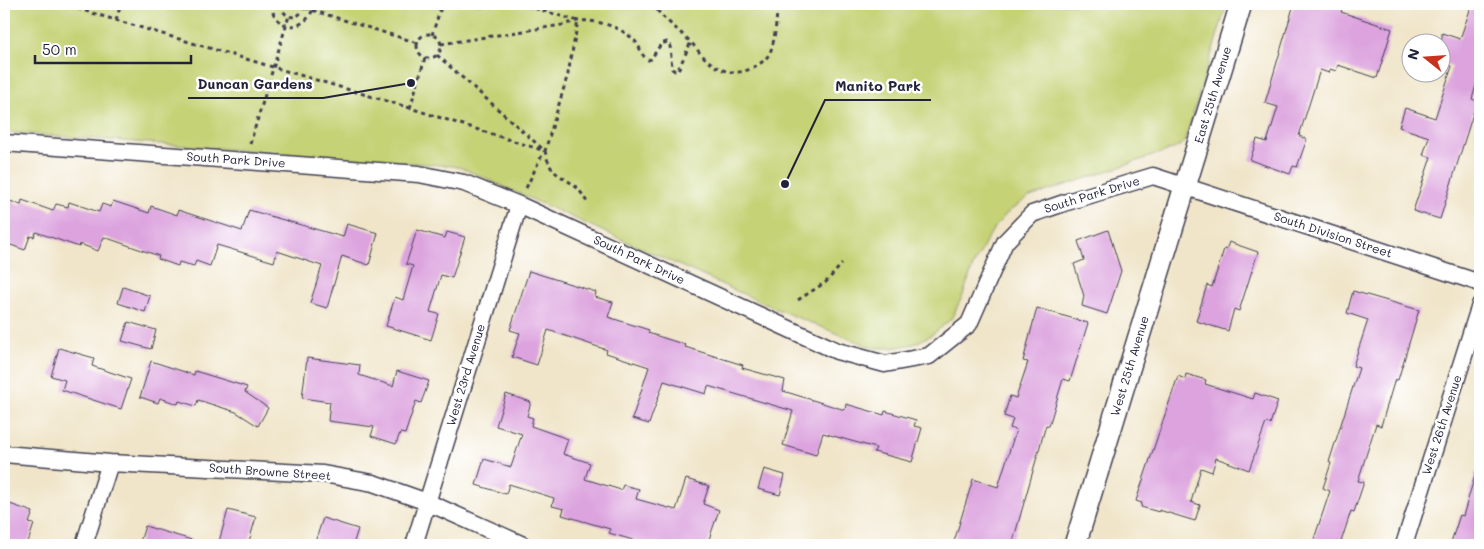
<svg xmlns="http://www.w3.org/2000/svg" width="1484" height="549" font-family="Mali,sans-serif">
  <rect width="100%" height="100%" fill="#fff"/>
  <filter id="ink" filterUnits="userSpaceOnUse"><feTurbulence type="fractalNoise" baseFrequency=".02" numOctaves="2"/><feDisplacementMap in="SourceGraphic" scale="10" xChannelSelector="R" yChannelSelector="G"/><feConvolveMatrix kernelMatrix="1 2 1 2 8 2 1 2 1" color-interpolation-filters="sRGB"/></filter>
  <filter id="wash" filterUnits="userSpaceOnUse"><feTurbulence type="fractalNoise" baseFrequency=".0096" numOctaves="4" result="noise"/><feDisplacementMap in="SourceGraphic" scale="20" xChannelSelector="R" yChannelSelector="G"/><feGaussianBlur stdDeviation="1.12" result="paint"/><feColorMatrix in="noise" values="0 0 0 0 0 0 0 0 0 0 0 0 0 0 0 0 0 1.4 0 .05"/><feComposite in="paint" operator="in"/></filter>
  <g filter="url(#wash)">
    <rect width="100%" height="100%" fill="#f0e5c9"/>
    <!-- green -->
    <path fill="#c5d274" stroke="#747a58" d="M4 4H1227L1184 143 1176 148 1027 198 1007 213 992 231 973 266 963 295 951 319 933 334 914 344 893 348H873L779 310 462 168 452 166 4 132Z"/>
    <g id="blocks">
      <!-- building -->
      <path fill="#dca3de" d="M1294 4H1344L1341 12 1392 29 1377 78 1338 65 1336 71 1330 69 1329 73 1320 70 1299 136 1307 139 1297 167 1293 166 1290 174 1250 160 1257 139 1267 142 1278 107 1265 103Z
        M1472 4H1480V72L1472 99 1477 101 1440 219 1413 211 1431 157 1423 155 1429 137 1399 127 1405 108 1435 118 1452 66 1442 62V33L1460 39Z
        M22 200 53 211 56 204 68 207 69 202 99 212 102 204 111 207 113 201 149 213 151 206 177 215 178 210 242 231 249 210 343 237 347 224 378 233 369 265 342 256 327 308 310 303 322 266 277 251 274 262 217 245 210 266 196 261 194 266 179 262 178 266 158 259 159 256 104 237 98 251 80 244 79 247 36 232 34 237 30 236 25 250 8 244 10 237 4 235V210L7 211 10 201 21 205Z
        M417 230 445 238 447 232 465 237 452 278 441 275 430 312 439 314 431 340 386 326 395 297 403 300 413 266 406 264Z
        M1108 230 1121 271 1107 314 1082 306 1084 296 1074 264 1084 260 1078 241Z
        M1229 242 1258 252 1239 311 1234 309 1228 331 1196 321 1207 285 1212 287 1224 249 1226 250Z
        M529 271 596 292 595 297 613 302 608 317 649 330 648 333 686 345 685 347 743 365 742 368 785 380 783 391 845 410 846 404 884 415 885 411 916 420 914 426 922 428 912 462 874 452 876 448 823 433 816 455 783 445 793 411 708 386 706 394 664 381 649 424 632 419 649 367 606 353 607 350 548 330 537 365 512 357 520 333 510 330Z
        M123 287 150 296 145 312 118 303Z
        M1353 291 1419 310 1398 380 1395 379 1381 426 1376 424 1358 481 1364 482 1354 512 1351 511 1340 545H1312L1330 491 1323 488 1331 463 1329 462 1359 368 1353 366 1368 320 1347 313Z
        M1037 308 1088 323 1070 381 1063 379 1049 426 1046 425 1012 545H953L973 479 998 487 1016 430 1010 428 1013 419 1004 416 1010 396 1016 398 1028 362 1023 361Z
        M128 322 156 330 151 349 122 341Z
        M59 348 94 358 92 366 131 379 121 409 62 390 65 380 51 376Z
        M307 358 360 365 359 375 393 386 397 371 429 381 421 403 416 401 405 434 400 433 396 444 371 436 374 427 328 421 330 402 302 398Z
        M151 361 194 375 195 371 247 387 245 392 268 408 258 426 236 412 198 400 196 406 179 401 178 404 160 398 158 403 140 397Z
        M1186 374 1206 380 1205 384 1253 399 1255 393 1278 401 1270 424 1266 423 1249 470 1216 458 1212 472 1201 468 1191 502 1200 505 1195 521 1159 510V512L1141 507 1142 503 1136 501 1178 376 1185 379Z
        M506 394 531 402 527 416 533 418 531 426 568 439 563 454 590 463 585 479 621 490 623 485 639 489 636 499 676 510 686 479 709 486 703 504 719 510 707 545H642L643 543 609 533 610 529 562 515 564 509 552 506 554 498 509 484 506 494 476 485 484 459 511 467 522 434 496 426Z
        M764 469 785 475 780 495 758 489Z
        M1476 472H1480V545H1450L1460 515 1463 516Z
        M4 502 33 512 29 523 34 524 27 545H4Z
        M228 510 256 517 248 545H218Z
        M323 518 358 529 353 545H314Z
        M145 526 195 541V545H139Z"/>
    </g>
  </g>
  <g filter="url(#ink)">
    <use href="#blocks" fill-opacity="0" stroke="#413f50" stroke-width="1"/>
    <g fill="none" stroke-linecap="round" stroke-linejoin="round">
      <defs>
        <path id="minor" d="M4 143 419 174 464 183 519 205 837 351 885 364 929 356 969 324 1005 242 1032 214 1067 202 1153 176 1480 283
          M4 454 110 463 323 474 373 483 427 502 523 545
          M84 545 110 463
          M414 545 519 205
          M1404 545 1480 305"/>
        <path id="tertiary" d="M1075 545 1241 4"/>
      </defs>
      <!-- minor casing -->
      <use href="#minor" stroke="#413f50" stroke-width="19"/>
      <!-- tertiary casing -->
      <use href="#tertiary" stroke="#413f50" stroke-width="24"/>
      <!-- path -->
      <path stroke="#413f50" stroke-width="3" stroke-dasharray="4 4" stroke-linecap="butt" d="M62 4 410 108 545 151 568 74 578 21 520 4
        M271 4C274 33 309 33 314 4
        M281 4C283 21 302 21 305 4
        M652 4 662 16 691 42
        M305 8 418 43
        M116 20 121 4
        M417 46a12 12 0 1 1 24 0a12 12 0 1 1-24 0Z
        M432 35 442 4
        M441 44 562 25C567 24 572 22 577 21 596 19 622 27 635 41 641 47 640 55 648 60L651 59 661 44 667 42 670 45 672 69 675 71 678 70 691 42C706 62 726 81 752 68 761 63 767 60 771 50 776 36 776 18 778 4
        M437 55 545 151C551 176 557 172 575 186 580 190 584 197 587 202
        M410 108 425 58
        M250 144 289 16
        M526 188 544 151
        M798 300 826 282 842 264"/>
      <!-- minor -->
      <use href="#minor" stroke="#fff" stroke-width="16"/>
      <!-- tertiary -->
      <use href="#tertiary" stroke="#fff" stroke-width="21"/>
    </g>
  </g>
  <g text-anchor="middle" stroke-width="5" stroke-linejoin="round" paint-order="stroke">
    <!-- street labels -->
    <g font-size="12" fill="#22223b" stroke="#fff">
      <text transform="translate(1213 95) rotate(-73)" y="4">East 25th Avenue</text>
      <text transform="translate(236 160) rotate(4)" y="4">South Park Drive</text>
      <text transform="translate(1092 195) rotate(-17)" y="4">South Park Drive</text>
      <text transform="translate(1333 235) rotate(18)" y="4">South Division Street</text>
      <text transform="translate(639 260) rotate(25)" y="4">South Park Drive</text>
      <text transform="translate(1130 366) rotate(-73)" y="4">West 25th Avenue</text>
      <text transform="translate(466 375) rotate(-73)" y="4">West 23rd Avenue</text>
      <text transform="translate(1442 425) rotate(-72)" y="4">West 26th Avenue</text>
      <text transform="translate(270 472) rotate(4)" y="4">South Browne Street</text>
    </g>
  </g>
  <!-- callouts -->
  <path fill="none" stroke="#22223b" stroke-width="2" d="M411 83L323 98H188M785 184L825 100H931"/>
  <g fill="#22223b" stroke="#fff" stroke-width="2">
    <circle cx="411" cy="83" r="5"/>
    <circle cx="785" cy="184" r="5"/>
  </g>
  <g font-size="14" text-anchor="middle" font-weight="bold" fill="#22223b" stroke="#fff" stroke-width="5" stroke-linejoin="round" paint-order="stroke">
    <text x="255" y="89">Duncan Gardens</text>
    <text x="878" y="91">Manito Park</text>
  </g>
  <!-- margin -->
  <rect width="1484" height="549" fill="none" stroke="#fff" stroke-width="20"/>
  <!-- north arrow -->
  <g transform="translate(1426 58) rotate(287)"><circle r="24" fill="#ffffff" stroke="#a7a7b1"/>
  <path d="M0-4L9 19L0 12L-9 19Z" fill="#c8321e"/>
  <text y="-8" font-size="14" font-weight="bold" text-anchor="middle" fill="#22223b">N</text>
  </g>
  <!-- scale -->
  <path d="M35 55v8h156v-8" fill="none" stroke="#22223b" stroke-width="2.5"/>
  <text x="42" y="55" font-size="15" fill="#22223b" stroke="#ffffff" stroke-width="4" paint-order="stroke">50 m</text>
</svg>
